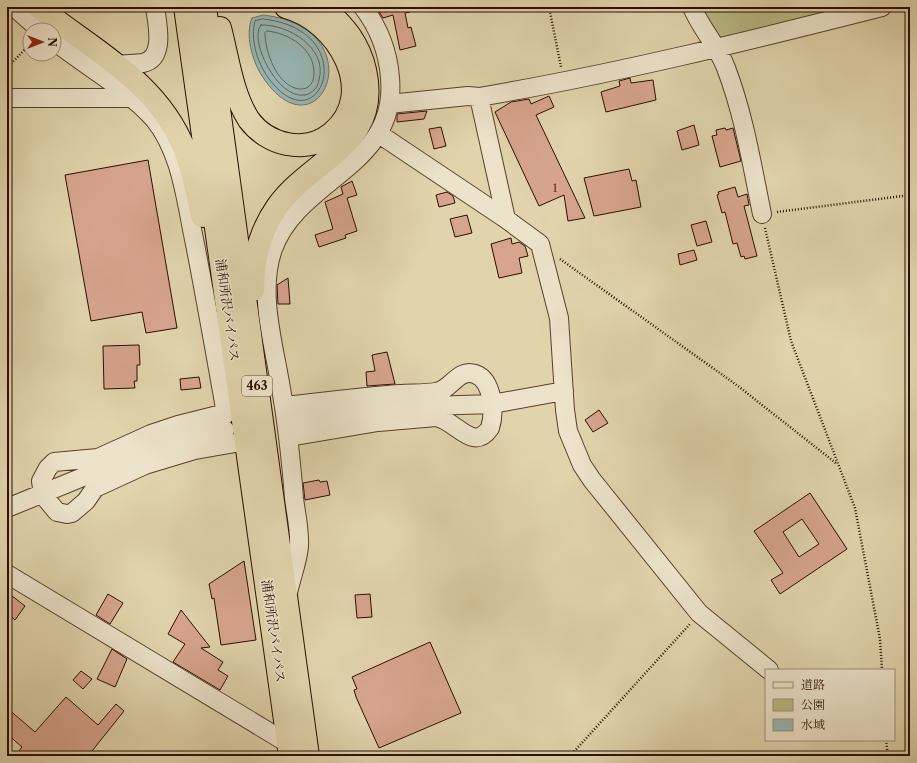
<svg xmlns="http://www.w3.org/2000/svg" width="917" height="763" font-family="'Libre Caslon Text','Noto Serif JP',serif">
  <rect width="100%" height="100%" fill="#e1d4ad"/>
  <filter id="stains"><feTurbulence type="fractalNoise" baseFrequency=".005" numOctaves="4"/><feColorMatrix values="0 0 0 0 .2 0 0 0 0 .09 0 0 0 0 .02 0 0 0 .5 -.17"/></filter>
  <radialGradient id="worn" r=".72"><stop offset=".6" stop-color="#630" stop-opacity="0"/><stop offset="1" stop-color="#630" stop-opacity=".3"/></radialGradient>
  <!-- green -->
  <path fill="#b8bb86" stroke="#726443" d="M698 7H899L717 39Z"/>
  <!-- water -->
  <path fill="#97b6b4" stroke="#6c726c" d="M263 15C378 28 319 163 262 76 252 60 245 35 252 18Z"/>
  <g fill="none" stroke-linecap="round" stroke-linejoin="round">
    <!-- shore -->
    <path stroke="#61625a" stroke-width="1" d="M263 19C366 30 319 151 267 76 257 61 250 39 255 21Z
      M261 25C288 24 328 48 319 80 318 87 313 93 305 95 277 100 248 38 261 25Z
      M267 31C289 33 315 49 314 74 314 79 312 84 308 87 305 89 303 89 299 89 277 86 265 52 265 33Z"/>
  </g>
  <!-- building -->
  <path fill="#d7a58e" stroke="#2b0d00" fill-rule="evenodd" d="M376 7H409L410 12 405 13 408 28 411 27 416 46 400 50 393 15 383 18Z
    M630 78 631 83 653 80 656 100 606 112 601 92 620 86 619 81Z
    M549 96 554 107 536 115 585 218 568 221 564 195 539 206 495 112 511 102 529 99 531 104Z
    M427 111 424 119 397 122V114Z
    M694 125 699 145 682 150 677 131Z
    M441 127 446 146 434 149 429 129Z
    M725 128 726 130 733 128 741 161 720 167 712 136 717 135 716 130Z
    M148 160 177 328 146 333 142 312 91 321 65 175Z
    M629 169 632 181 636 180 641 207 594 216 584 178Z
    M352 181 357 195 347 198 357 231 345 235 346 238 319 247 315 235 333 229 325 202 343 194 341 187Z
    M735 187 738 197 747 194 749 205 744 206 757 256 745 259 744 256 741 257 737 243 733 244 725 212 722 213 717 195 719 194 718 192Z
    M447 192 453 196 455 203 439 207 436 195Z
    M467 215 472 233 455 237 450 219Z
    M706 221 712 242 697 246 691 225Z
    M511 238 512 244 519 242 525 246 528 256 519 258 522 273 499 278 491 244Z
    M694 250 697 260 680 265 678 254Z
    M288 278 290 304H278L277 285Z
    M139 345 140 365H137V381H134L135 388 104 389 103 346Z
    M387 352 395 384 367 386 366 372 375 371 372 355Z
    M199 377 201 388 181 390 180 379Z
    M599 410 608 423 593 432 585 420Z
    M319 480 320 482 327 481 330 495 305 500 303 483Z
    M810 493 847 549 780 594 771 580 783 573 754 531ZM802 519 819 544 799 557 783 532Z
    M244 561 256 640 221 645 214 598 212 599 209 584Z
    M7 592 25 606 15 620 7 613Z
    M108 594 123 603 110 624 96 615Z
    M370 594 372 617 357 618 355 595Z
    M181 610 210 647 201 648 223 662 218 670 228 676 220 690 173 662 185 644 168 634Z
    M430 642 461 713 379 748 356 697 354 690 357 689 352 677Z
    M112 649 127 659 115 687 97 679Z
    M81 671 92 679 83 689 73 680Z
    M66 697 98 725 116 704 124 711 88 756H15L22 747 7 734V708L35 732Z"/>
  <g fill="none" stroke-linecap="round" stroke-linejoin="round">
    <defs>
      <path id="minor" d="M14 7 40 30
        M692 7C701 29 718 46 726 68 744 115 752 165 762 214
        M54 41C87 67 126 88 154 119 182 153 186 203 195 244 206 301 216 357 226 414
        M117 65C126 64 135 64 143 63 166 58 157 23 155 7
        M479 97 506 219 540 244 559 318 565 410 568 431 582 465 592 480 699 613 769 670
        M7 98H131
        M389 104 468 96 479 97C615 74 748 41 882 7
        M379 134 506 219
        M284 406C322 402 361 397 399 394 411 393 424 394 436 392 451 390 458 368 475 374 493 380 495 413 490 428 473 453 457 421 436 417L378 422 289 437
        M242 409 178 425 151 434 98 458 54 462 48 468 41 481 43 495 57 512 67 514 72 513 86 501 95 488 145 465 195 450 247 441
        M291 422 397 407 492 404 564 391
        M7 508 166 443 182 438 225 430
        M7 574 289 744
        M288 593C291 578 298 561 299 546 300 531 296 514 294 498 291 459 287 421 280 383 273 341 258 291 273 249 299 178 398 167 390 78 388 51 379 28 363 7"/>
      <path id="highway" d="M39 7C93 51 156 80 184 148 193 169 197 193 202 216
        M185 7 290 756
        M205 7 308 756
        M220 28C228 58 232 94 249 120 258 132 272 141 287 144 303 147 319 144 332 133 380 93 337 20 286 7
        M253 290C253 261 260 231 277 207 312 158 382 145 365 70 359 43 343 23 321 7"/>
    </defs>
    <!-- minor casing -->
    <use href="#minor" stroke="#583f2b" stroke-width="20"/>
    <!-- highway casing -->
    <use href="#highway" stroke="#2b0d00" stroke-width="24"/>
    <!-- path -->
    <path stroke="#2b0d00" stroke-width="2.5" stroke-dasharray="1 2" stroke-linecap="butt" d="M549 7 561 67
      M7 68 30 44
      M777 212 910 195
      M765 228 791 341 855 508 880 639 882 670
      M560 259 738 386 837 464
      M886 740 888 756
      M570 756 690 624"/>
    <!-- minor -->
    <use href="#minor" stroke="#ece3ca" stroke-width="18"/>
    <!-- highway -->
    <use href="#highway" stroke="#e1d4ad" stroke-width="22"/>
  </g>
  <g text-anchor="middle" stroke-width="3" stroke-linejoin="round" paint-order="stroke">
    <!-- number labels -->
    <g font-size="11" fill="#563324">
      <text x="555" y="192">1</text>
    </g>
    <!-- shield labels -->
    <rect fill="#ece3ca" stroke="#654d3d" stroke-width="1" x="242" y="376" width="30" height="20" rx="3"/>
    <g font-size="12" font-weight="bold" fill="#2b0d00">
      <text x="257" y="390">463</text>
    </g>
    <!-- street labels -->
    <g font-size="13" fill="#2b0d00" stroke="#ece3ca">
      <text transform="translate(228 310) rotate(82)" y="5">浦和所沢バイパス</text>
      <text transform="translate(274 631) rotate(82)" y="5">浦和所沢バイパス</text>
    </g>
  </g>
  <!-- margin -->
  <rect width="917" height="763" fill="none" stroke="#e1d4ad" stroke-width="24"/>
  <rect x="8" y="8" width="901" height="747" fill="none" stroke="#2b0d00" stroke-width="2"/>
  <rect x="12" y="12" width="893" height="739" fill="none" stroke="#2b0d00"/>
  <!-- legend -->
  <rect x="765" y="669" width="130" height="72" fill="#ece3ca" stroke="#9f8d79"/>
  <rect x="773" y="682" width="20" height="6" fill="#ece3ca" stroke="#9f8d79"/>
  <text x="801" y="689" font-size="12" fill="#2b0d00">道路</text>
  <rect x="773" y="699" width="20" height="12" fill="#b8bb86" stroke="#9f8d79"/>
  <text x="801" y="709" font-size="12" fill="#2b0d00">公園</text>
  <rect x="773" y="719" width="20" height="12" fill="#97b6b4" stroke="#9f8d79"/>
  <text x="801" y="729" font-size="12" fill="#2b0d00">水域</text>
  <!-- north arrow -->
  <g transform="translate(42 42) rotate(90)"><circle r="19" fill="#ece3ca" stroke="#9f8d79"/>
  <path d="M0-3L7 15L0 10L-7 15Z" fill="#8f2418"/>
  <text y="-6" font-size="11" font-weight="bold" text-anchor="middle" fill="#2b0d00">N</text>
  </g>
  <rect width="100%" height="100%" filter="url(#stains)"/>
  <rect width="100%" height="100%" fill="url(#worn)"/>
</svg>
